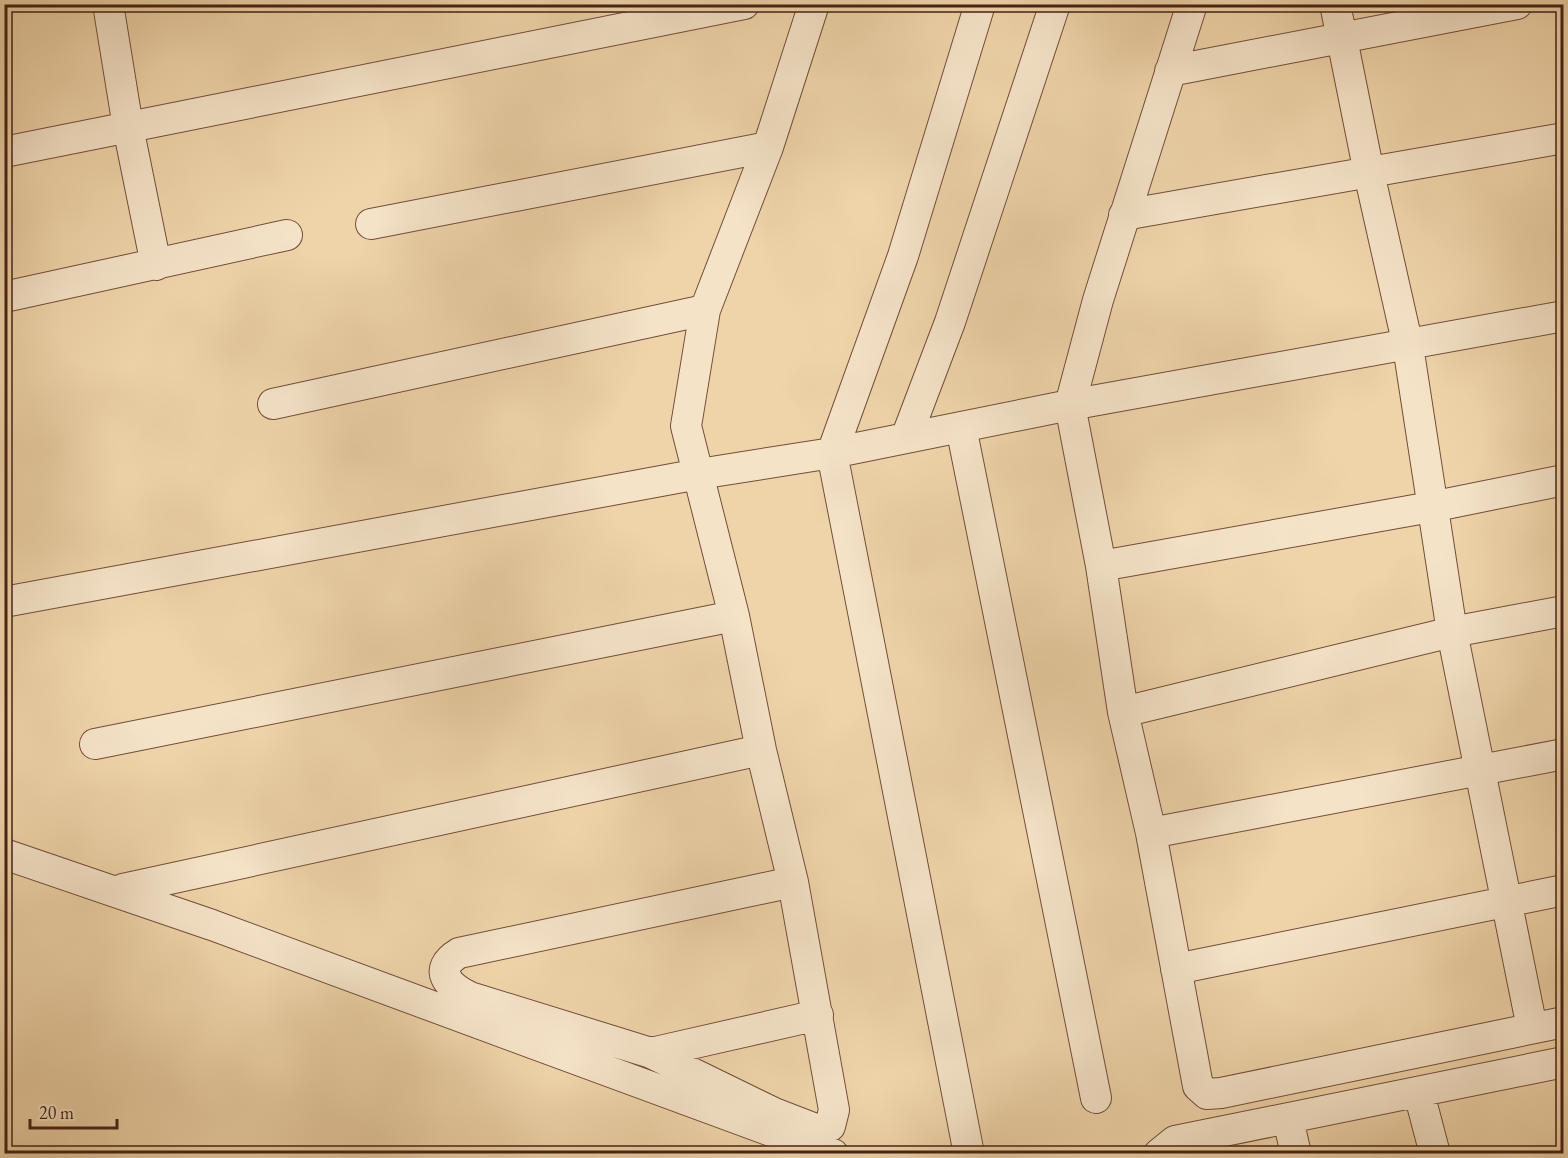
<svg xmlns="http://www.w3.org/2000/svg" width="1568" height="1158" font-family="'EB Garamond',serif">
  <rect width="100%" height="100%" fill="#efd4aa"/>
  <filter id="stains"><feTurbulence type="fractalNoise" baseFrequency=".00333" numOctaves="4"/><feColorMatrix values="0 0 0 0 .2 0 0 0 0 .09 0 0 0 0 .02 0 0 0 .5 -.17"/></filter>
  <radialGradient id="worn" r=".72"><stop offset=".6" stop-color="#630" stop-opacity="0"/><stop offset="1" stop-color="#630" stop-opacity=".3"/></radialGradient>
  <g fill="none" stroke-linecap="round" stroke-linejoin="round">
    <defs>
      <path id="minor" d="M108 4 128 127 156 265
        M1192 4 1098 300 1070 405 1101 566 1123 712 1151 833 1198 1086 1207 1094 1221 1093 1564 1022
        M1335 4 1369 173 1408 346 1452 632 1532 1028
        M1170 71 1517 4
        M4 152 744 4
        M1124 215 1564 138
        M371 224 768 147
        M4 297 287 235
        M273 404 705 310
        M961 427 1096 1098
        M906 438 950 322 1055 4
        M1101 566 1431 507 1564 480
        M4 602 699 474 832 453 1070 405 1564 316
        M1123 712 1452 632 1564 611
        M95 744 734 616
        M1151 833 1564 754
        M4 854 212 925 833 1154
        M793 882 834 1110 830 1126 818 1130 774 1113 651 1053 470 997C449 987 431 970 459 953Z
        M793 882 761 750 734 616 686 426 705 310 768 147 814 4
        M123 889 761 750
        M1176 969 1564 890
        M651 1053 818 1015
        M1419 1093 1435 1154
        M1288 1119 1296 1154
        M969 1154 832 453 903 256 980 4
        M1159 1154 1175 1141 1564 1062"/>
    </defs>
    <!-- minor casing -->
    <use href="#minor" stroke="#714e3a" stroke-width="32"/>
    <!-- minor -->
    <use href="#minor" stroke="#f5e3c8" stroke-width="30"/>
  </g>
  <!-- margin -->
  <rect width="1568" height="1158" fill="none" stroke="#efd4aa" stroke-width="24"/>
  <rect x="6" y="6" width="1556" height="1146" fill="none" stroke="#472215" stroke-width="3"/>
  <rect x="12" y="12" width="1544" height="1134" fill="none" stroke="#472215" stroke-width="1.5"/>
  <!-- scale -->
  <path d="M30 1119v9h87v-9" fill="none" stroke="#472215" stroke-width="3"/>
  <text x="39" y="1119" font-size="18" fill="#472215" stroke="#f5e3c8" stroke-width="4.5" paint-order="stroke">20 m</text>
  <rect width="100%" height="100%" filter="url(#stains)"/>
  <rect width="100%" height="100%" fill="url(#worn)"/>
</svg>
